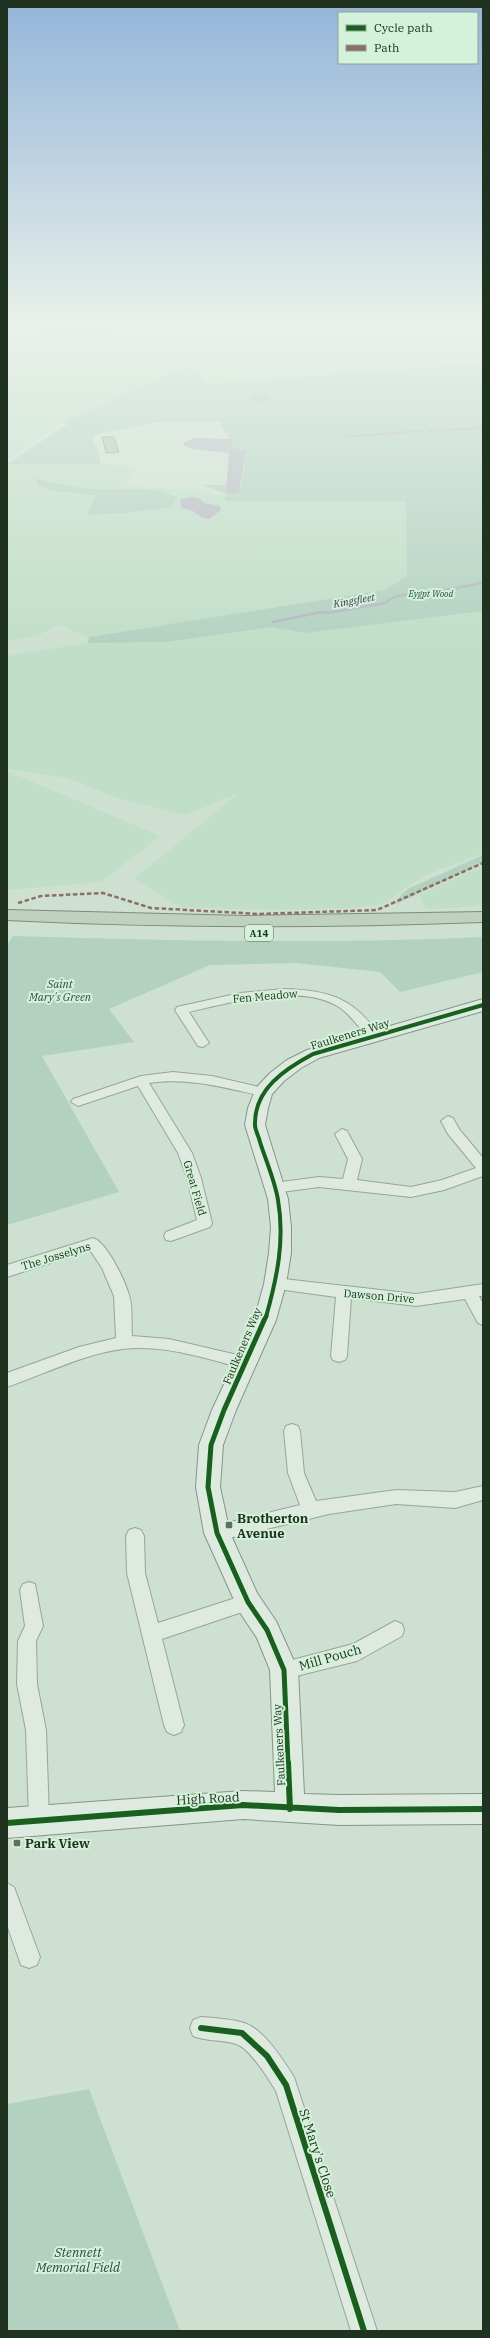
<svg xmlns="http://www.w3.org/2000/svg" width="490" height="2338" font-family="'IBM Plex Serif',serif">
  <rect width="100%" height="100%" fill="#cee0d1"/>
  <!-- farmland -->
  <path fill="#c0dec8" d="M7 323H67L44 327 7 340Z
    M145 323H483V363L206 384 187 366 61 423 7 460V343L29 336 95 339Z
    M7 464H101L136 467 125 486 195 490 226 497 228 501H406L407 576 385 590 89 637 59 625 36 636 7 641Z
    M483 611V853L421 877 383 904 350 908 274 910 181 907 134 879 239 793 185 815 118 798 67 778 7 769V656L88 643 166 642 272 627 305 633Z
    M7 771 160 836 101 882 7 890Z
    M483 866V906L426 909 419 895Z"/>
  <!-- green -->
  <path fill="#b2d1c1" d="M77 323H145L95 339 29 336Z
    M483 363V611L305 633 272 627 166 642 88 643 89 637 385 590 407 576 406 501H228L224 499 226 495 224 493 203 485H227L226 490 241 487 245 464 243 450 233 448C231 438 223 432 220 422H160L101 433 94 436 93 445 97 447 101 464H7L68 424 61 423 187 366 207 384Z
    M31 477C52 482 73 488 95 489 122 490 153 485 178 498L169 507 135 512 87 515 96 495 52 491 38 485 36 480Z
    M483 855V863L396 904 400 896 408 889Z
    M13 936C170 941 327 944 483 937V972L400 992 380 972 296 963 210 965 109 1009 134 1042 42 1056 119 1192 7 1225V945Z
    M89 2089 180 2331H7V2104Z"/>
  <!-- water -->
  <path fill="#b6b7c2" d="M255 394 266 395 272 401 257 403 248 397Z
    M195 438 231 439 233 448 246 451 239 492 231 494 226 492 229 453 192 449 183 445 184 442Z
    M192 497 199 498 204 503 220 506 221 510 209 519 201 517 193 511 181 508 180 499Z"/>
  <g fill="none" stroke-linecap="round" stroke-linejoin="round">
    <!-- stream-far1 -->
    <path stroke="#b6b7c2" stroke-width="2" d="M429 431 483 428
      M342 437 422 431"/>
    <!-- stream -->
    <path stroke="#b6b7c2" stroke-width="2.5" d="M273 622 322 612 328 613 385 603 394 597 415 593H430L483 583"/>
  </g>
  <!-- building -->
  <path fill="#b0c4b0" stroke="#8fa08f" d="M102 437H114L119 452 106 453Z"/>
  <g fill="none" stroke-linecap="round" stroke-linejoin="round">
    <defs>
      <path id="street" d="M284 989C328 990 355 998 379 1036L373 1040 369 1039C359 1028 351 1015 339 1007 301 983 230 1002 189 1012L209 1043 203 1047 198 1046 175 1010 177 1007 240 993Z
        M173 1072 212 1076 263 1088 270 1092 263 1096C225 1088 188 1077 149 1083L192 1153 201 1178 212 1223 210 1227 171 1241 166 1240 164 1236 166 1232 197 1220 187 1178 178 1153 138 1086 78 1106 71 1102 73 1099 141 1076Z
        M448 1116 453 1118 459 1129 483 1158V1176L444 1190 411 1197 319 1187 274 1193 269 1192 267 1188 269 1184 274 1183 319 1177 343 1179 348 1159 335 1134 342 1129 347 1131 362 1159 357 1180 411 1187 442 1180 476 1168 448 1134 441 1121Z
        M93 1238C107 1242 125 1281 129 1295 133 1307 131 1324 132 1336L169 1339 246 1357 252 1358 254 1363 252 1368 246 1369C207 1359 164 1344 123 1349 83 1354 45 1374 7 1387V1373L79 1347 116 1338 114 1296 102 1268 90 1250 7 1277V1265Z
        M275 1278 416 1294 483 1284V1296H479L483 1304V1325L478 1323 465 1299 416 1306 351 1298 347 1356 345 1360 339 1362 333 1360 331 1356 336 1297 270 1288 267 1284 270 1280Z
        M292 1424 298 1426 300 1431 304 1473 316 1501 396 1490 455 1492 483 1486V1500L455 1508 396 1504 329 1514 217 1541 211 1539 208 1533 211 1527 300 1505 288 1473 284 1431 286 1426Z
        M135 1528 141 1530 144 1536 145 1573 158 1623 248 1594 254 1596 257 1602 254 1608 162 1639 184 1725 181 1732 174 1735 167 1732 164 1725 127 1573 126 1536 129 1530Z
        M29 1582 35 1584 43 1626 36 1641 37 1684 46 1730 49 1819 46 1826 39 1829 32 1826 29 1819 26 1730 17 1684 18 1641 25 1626 20 1590 23 1584Z
        M395 1621 402 1624 404 1630 402 1636 357 1661 284 1679 277 1676 275 1670 277 1664 353 1644Z
        M7 1883 14 1887 40 1957 37 1965 29 1968 21 1965 7 1925Z
        M201 2017C214 2018 228 2019 241 2022 263 2027 283 2060 294 2077L377 2331H351L276 2091C268 2078 250 2048 236 2044 222 2039 207 2042 193 2036L190 2028 193 2020Z"/>
      <path id="secondary" d="M483 999V1011L319 1058 301 1068 284 1081 272 1094 268 1108 265 1125 288 1199 291 1227V1253L286 1284 276 1320 236 1410 223 1445 220 1487 230 1533 257 1593 276 1621 298 1670 304 1794 339 1795 483 1794V1824L339 1825 243 1819 7 1838V1808L243 1791 275 1792 270 1670 257 1638 239 1611 204 1533 196 1487 199 1445 212 1410 254 1320 264 1284 269 1253 271 1227 268 1199 245 1125 248 1108 256 1088 270 1073 287 1060 307 1050Z"/>
      <path id="highway" d="M7 910 245 916 483 912V922C324 928 166 928 7 920Z"/>
    </defs>
    <!-- street casing -->
    <use href="#street" stroke="#96a698" stroke-width="2"/>
    <!-- secondary casing -->
    <use href="#secondary" stroke="#869588" stroke-width="2"/>
    <!-- highway casing -->
    <use href="#highway" stroke="#7d8b7e" stroke-width="2"/>
    <!-- street -->
    <use href="#street" fill="#dee9e0" fill-rule="evenodd"/>
    <!-- secondary -->
    <use href="#secondary" fill="#dee9e0" fill-rule="evenodd"/>
    <!-- highway -->
    <use href="#highway" fill="#bfd2c0" fill-rule="evenodd"/>
    <!-- quiet -->
    <path stroke="#8d6e63" stroke-width="2.5" stroke-dasharray="4.5 2.5" stroke-linecap="butt" d="M18 903 41 896 103 893 151 908 259 914 377 910 483 863"/>
    <defs>
      <path id="cycleway-far2" d="M266 1317C277 1278 285 1240 278 1200 275 1181 266 1161 260 1142 259 1137 255 1130 255 1125 254 1089 285 1069 313 1054L483 1005"/>
      <path id="cycleway-far1" d="M266 1316 224 1410 211 1445 208 1487 217 1533 248 1602 267 1630 284 1670 288 1764"/>
      <path id="cycleway" d="M288 1763 290 1809
        M7 1823 243 1805 339 1810 483 1809
        M201 2028 242 2033 267 2056 286 2085 364 2331"/>
    </defs>
    <!-- cycleway-far2 casing -->
    <use href="#cycleway-far2" stroke="#d4f1da" stroke-width="6"/>
    <!-- cycleway-far1 casing -->
    <use href="#cycleway-far1" stroke="#d4f1da" stroke-width="8"/>
    <!-- cycleway casing -->
    <use href="#cycleway" stroke="#d4f1da" stroke-width="9"/>
    <!-- cycleway-far2 -->
    <use href="#cycleway-far2" stroke="#1b5e20" stroke-width="4"/>
    <!-- cycleway-far1 -->
    <use href="#cycleway-far1" stroke="#1b5e20" stroke-width="5"/>
    <!-- cycleway -->
    <use href="#cycleway" stroke="#1b5e20" stroke-width="6"/>
  </g>
  <!-- sky -->
  <linearGradient id="sky" x2="0" y2="1"><stop stop-color="#94b5d9"/><stop offset="0.5" stop-color="#e9f1ea"/><stop offset="1" stop-color="#e9f1ea" stop-opacity="0"/></linearGradient>
  <rect width="490" height="650" fill="url(#sky)"/>
  <!-- markers -->
  <g fill="#5d705e" stroke="#d4f1da" stroke-width="1.5">
    <rect x="225" y="1521" width="8" height="8" rx="2"/>
    <rect x="13" y="1839" width="8" height="8" rx="2"/>
  </g>
  <g text-anchor="middle" stroke-width="4" stroke-linejoin="round" paint-order="stroke">
    <!-- far-park labels -->
    <g font-size="9" font-style="italic" fill="#294d44" stroke="#d4f1da">
      <text x="431" y="597">Eygpt Wood</text>
    </g>
    <!-- far-water labels -->
    <g font-size="10" font-style="italic" fill="#3f3151" stroke="#d4f1da">
      <text transform="translate(354 600) rotate(-10)" y="4">Kingsfleet</text>
    </g>
    <!-- shield labels -->
    <rect fill="#d4f1da" stroke="#566c58" stroke-width="1" x="245" y="925" width="28" height="16" rx="3"/>
    <g font-size="10" font-weight="bold" fill="#203320">
      <text x="259" y="937">A14</text>
    </g>
    <!-- park labels -->
    <g font-size="11" font-style="italic" fill="#294d44" stroke="#d4f1da">
      <text x="60" y="988">Saint<tspan x="60" dy="13">Mary's Green</tspan></text>
    </g>
    <!-- street labels -->
    <g font-size="11" fill="#203320" stroke="#d4f1da">
      <text transform="translate(265 996) rotate(-5)" y="4">Fen Meadow</text>
      <text transform="translate(350 1034) rotate(-17)" y="4">Faulkeners Way</text>
      <text transform="translate(195 1188) rotate(74)" y="4">Great Field</text>
      <text transform="translate(56 1256) rotate(-17)" y="4">The Josselyns</text>
      <text transform="translate(379 1296) rotate(5)" y="4">Dawson Drive</text>
      <text transform="translate(242 1346) rotate(-67)" y="4">Faulkeners Way</text>
      <text transform="translate(279 1745) rotate(-93)" y="4">Faulkeners Way</text>
    </g>
    <!-- near-poi labels -->
    <g font-size="13" font-weight="bold" fill="#203320" stroke="#d4f1da" text-anchor="start">
      <text x="237" y="1523">Brotherton<tspan x="237" dy="15">Avenue</tspan></text>
      <text x="25" y="1848">Park View</text>
    </g>
    <!-- near-street labels -->
    <g font-size="13" fill="#203320" stroke="#d4f1da">
      <text transform="translate(330 1657) rotate(-16)" y="5">Mill Pouch</text>
      <text transform="translate(208 1798) rotate(-3)" y="5">High Road</text>
      <text transform="translate(318 2153) rotate(72)" y="5">St Mary's Close</text>
    </g>
    <!-- near-park labels -->
    <g font-size="13" font-style="italic" fill="#294d44" stroke="#d4f1da">
      <text x="78" y="2257">Stennett<tspan x="78" dy="15">Memorial Field</tspan></text>
    </g>
  </g>
  <!-- border -->
  <rect width="490" height="2338" fill="none" stroke="#203320" stroke-width="16"/>
  <!-- legend -->
  <rect x="338" y="12" width="140" height="52" fill="#d4f1da" stroke="#8ca590"/>
  <rect x="346" y="25" width="20" height="6" fill="#1b5e20" stroke="#8ca590"/>
  <text x="374" y="32" font-size="12" fill="#203320">Cycle path</text>
  <rect x="346" y="45" width="20" height="6" fill="#8d6e63" stroke="#8ca590"/>
  <text x="374" y="52" font-size="12" fill="#203320">Path</text>
</svg>
